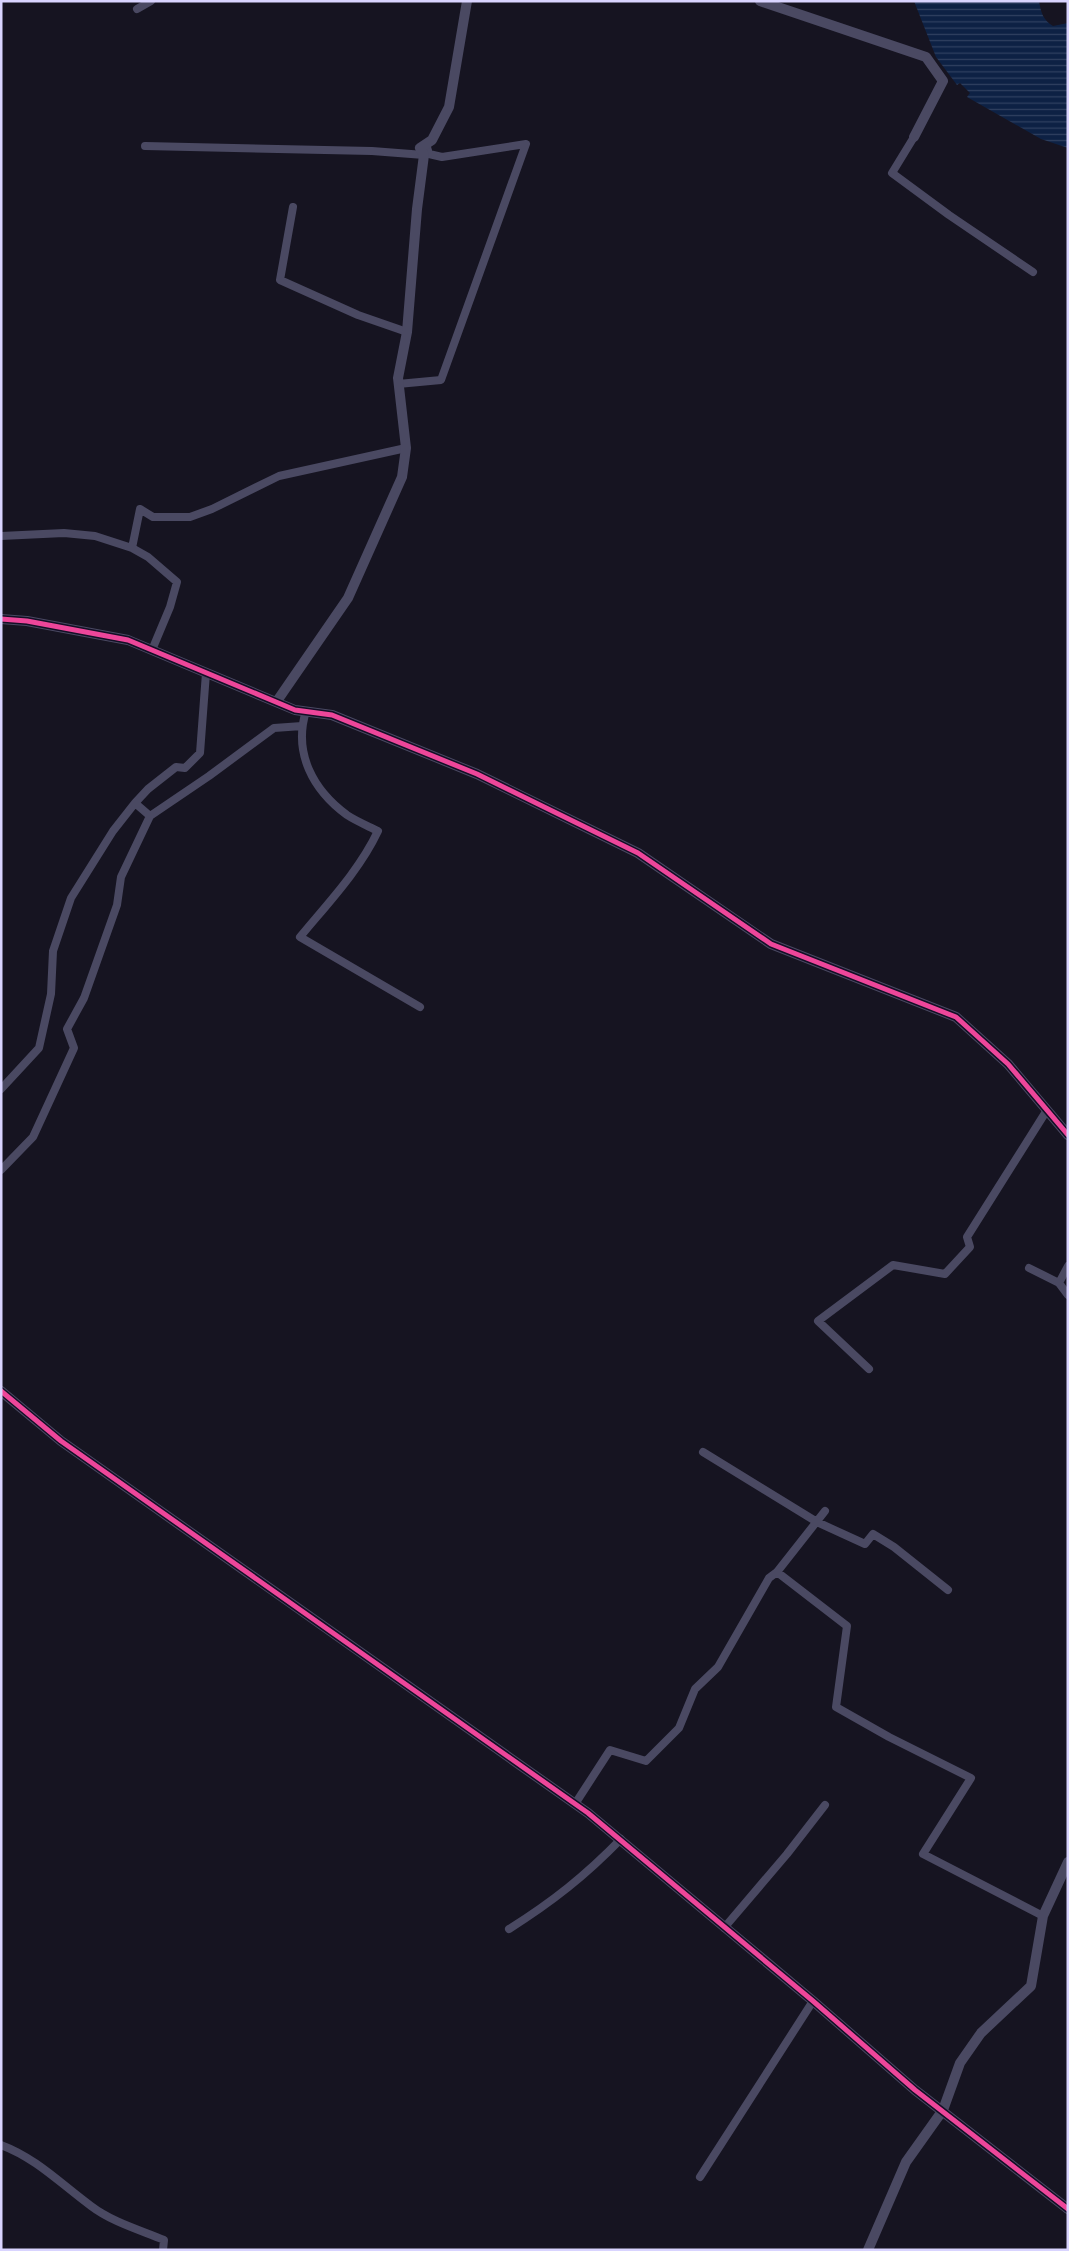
<svg xmlns="http://www.w3.org/2000/svg" width="1069" height="2251" font-family="'Source Sans 3',sans-serif">
  <defs>
    <pattern id="water-rules" width="6" height="5" patternUnits="userSpaceOnUse" patternTransform="scale(1.25)"><rect width="6" height="5" fill="#0d2144"/><path d="M0 2.5h6" fill="none" stroke="#304060"/></pattern>
  </defs>
  <rect width="100%" height="100%" fill="#161421"/>
  <!-- water -->
  <path fill="url(#water-rules)" d="M914 1H1039C1041 13 1043 20 1053 26L1068 23V148L1041 139 967 97 970 93 960 83 957 85 936 57Z"/>
  <g fill="none" stroke-linecap="round" stroke-linejoin="round">
    <!-- minor -->
    <path stroke="#4a4962" stroke-width="8" d="M137 9 151 1
      M914 137 892 173 949 215 1033 272
      M145 146 372 151 424 155
      M293 207 280 280 358 315 407 332
      M398 384 441 380 526 144 442 157 429 154 426 144
      M1 536 64 533 95 536 132 548 140 509 153 517H190L212 509 279 476 406 448
      M132 548 148 557 177 582 170 607 152 650
      M306 711C293 753 313 790 347 815 356 821 368 826 378 831 359 871 328 903 300 937L420 1007
      M150 816 135 803 148 789 176 767 185 768 200 753 206 673
      M1 1089 39 1048 51 994 53 951 71 898 113 831 135 803
      M1 1170 33 1137 74 1048 67 1029 84 998 117 905 121 877 150 816 209 776 274 728 302 726
      M1029 1268 1059 1283 1068 1295
      M1059 1283 1068 1266
      M869 1369 818 1321 893 1265 945 1274 970 1247 967 1237 1047 1110
      M703 1452 817 1522 865 1544 873 1534 894 1547 948 1590
      M777 1572 847 1626 836 1707 889 1737 971 1778 923 1854 1043 1916
      M575 1804 610 1750 646 1761 679 1728 695 1689 718 1667 769 1578 777 1572 825 1511
      M724 1928 787 1854 825 1805
      M509 1929C552 1902 585 1876 621 1839
      M1 2145C36 2158 61 2184 91 2206 112 2222 140 2230 164 2240L163 2250
      M700 2177 813 2001"/>
    <!-- tertiary -->
    <path stroke="#4a4962" stroke-width="10" d="M760 1 926 57 943 81 914 137
      M1 619 27 621 128 640 295 710 332 715 477 774 638 853 771 944 956 1017 1008 1064 1068 1135
      M277 701 348 598 402 477 406 448 398 378 407 332 417 209 424 155 420 148 432 140 449 107 467 1
      M1 1391 61 1441 588 1813 813 2001 915 2090 1068 2209
      M868 2250 906 2162 943 2110 960 2063 981 2033 1031 1986 1043 1916 1068 1862"/>
    <defs>
      <path id="cycleway" d="M1 619 27 621 128 640 295 710 332 715 477 774 638 853 771 944 956 1017 1008 1064 1068 1135
        M1 1391 61 1441 588 1813 813 2001 915 2090 1068 2209"/>
    </defs>
    <!-- cycleway casing -->
    <use href="#cycleway" stroke="#130f26" stroke-width="8"/>
    <!-- cycleway -->
    <use href="#cycleway" stroke="#ed469a" stroke-width="5"/>
  </g>
  <!-- border -->
  <rect width="1069" height="2251" fill="none" stroke="#d9d4ff" stroke-width="5"/>
</svg>
